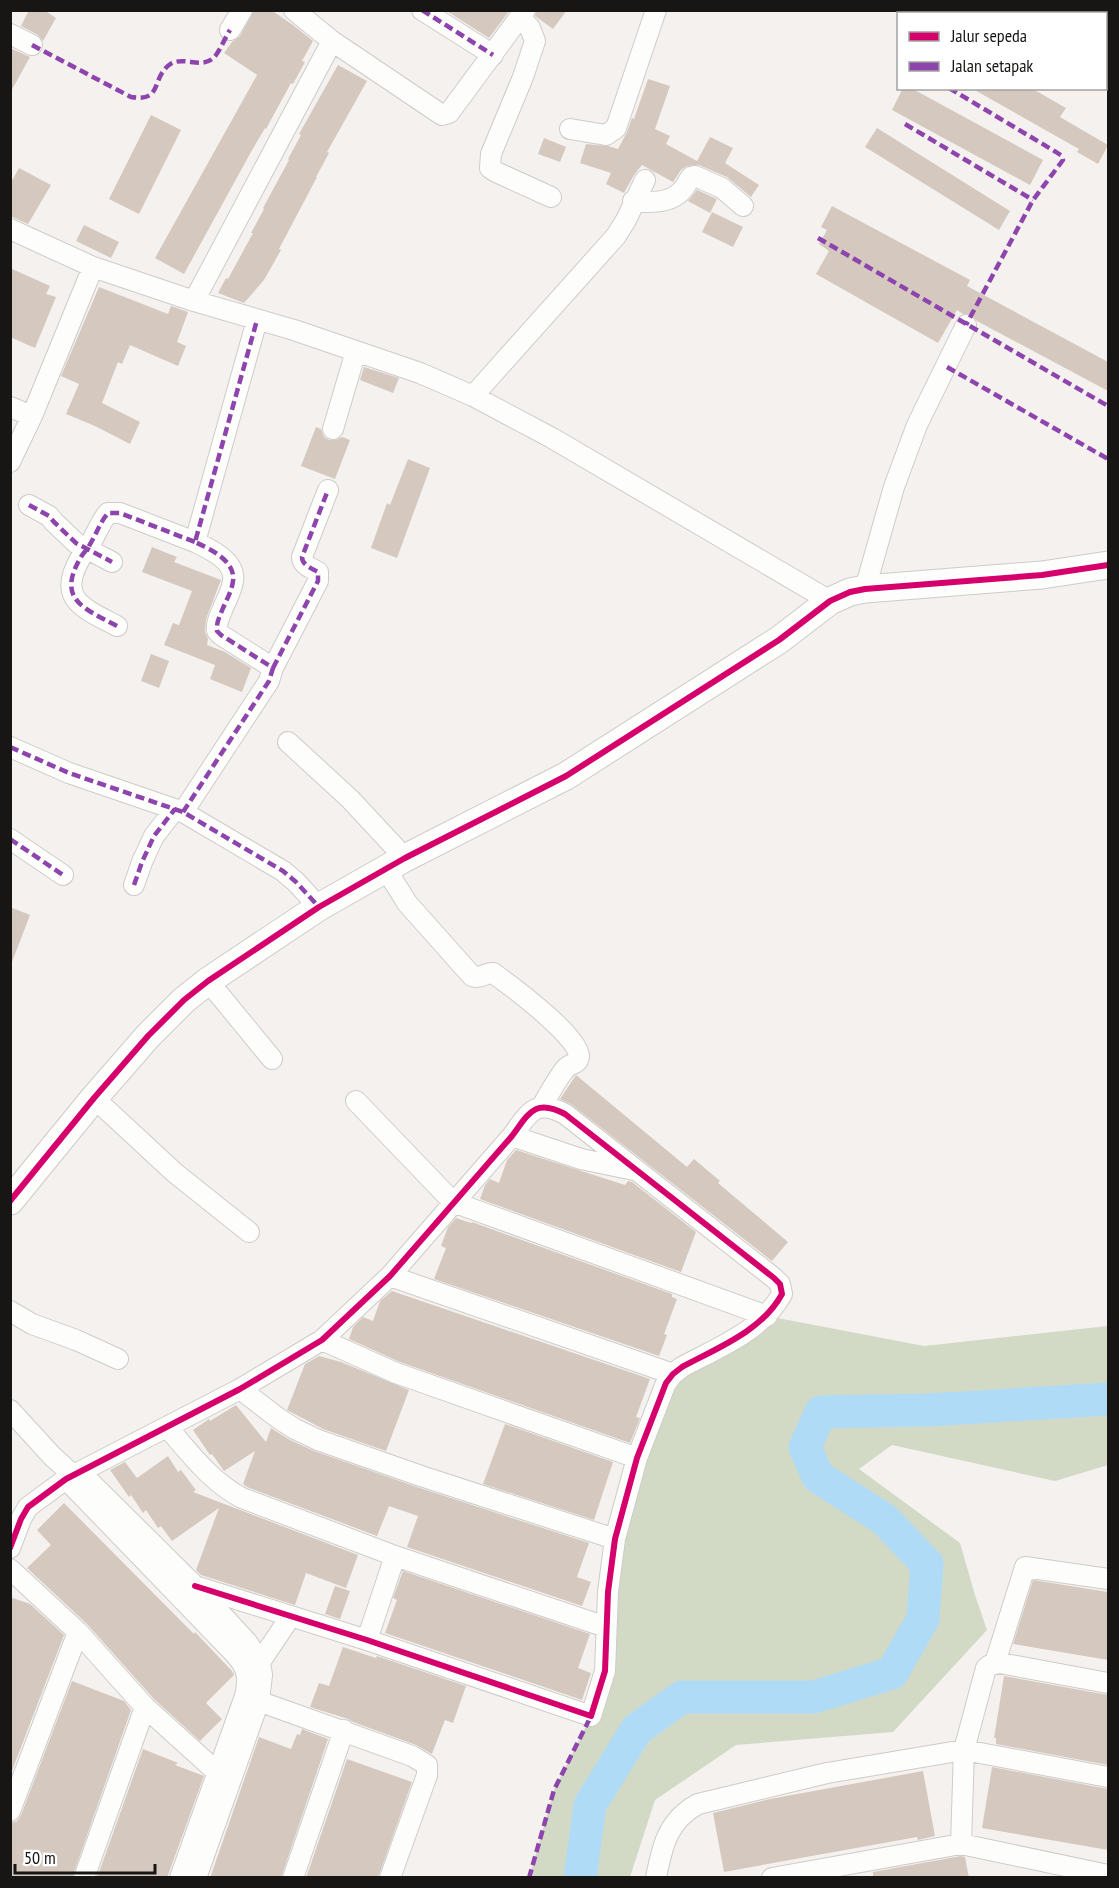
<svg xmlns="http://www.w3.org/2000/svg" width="1119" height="1888" font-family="'PT Sans Narrow',sans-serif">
  <rect width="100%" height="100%" fill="#f4f1ee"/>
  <!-- green -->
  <path fill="#d2dac6" d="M767 1316 924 1346 1108 1326V1465L1055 1481 892 1445 859 1469 960 1543 975 1595 987 1630 893 1732 736 1745 655 1800 630 1877 529 1878 554 1790 591 1716 608 1592 667 1382Z"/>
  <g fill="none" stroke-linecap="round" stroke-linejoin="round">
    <!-- river -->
    <path stroke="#b0dbf6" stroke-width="33" d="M580 1878 590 1805 637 1729 682 1697H814L892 1673 923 1619 927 1564 884 1519 818 1477 805 1447 821 1412 928 1410 1108 1399"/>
  </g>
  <!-- building -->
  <path fill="#d5c9bf" d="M29 10H44L56 18 43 41 38 35 21 26Z
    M254 10H271L293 25 313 41 302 61 305 62 293 84 291 83 266 129 265 128 251 152 184 274 155 258 257 75 224 53 232 42 240 36Z
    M445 10H510L489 38Z
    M537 10H567L553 29 535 16Z
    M10 48 30 57 10 93Z
    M338 65 367 81 327 152 329 153 316 177H317L279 249 281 250 264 280 244 303 218 293 226 278 228 279 253 233H251L264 209 263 208 289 160 288 159 301 135 299 134Z
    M648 79 670 86 655 129 670 136 666 144 697 161 710 137 733 148 725 163 759 185 751 197 727 177 699 165 687 166 681 170 673 182 642 165 634 175 624 193 606 184 611 173 580 163 586 144 608 146 618 149 627 132 632 118 634 119Z
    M903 88H911L1043 160 1030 185 892 110Z
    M971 88H1031L1066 108 1060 117 1108 145 1098 164 1077 152 1079 149Z
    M151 115 181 130 139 214 109 199Z
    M877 128 1010 211 999 230 865 147Z
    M544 138 566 147 560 162 538 154Z
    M19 168 51 185 28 224 10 216V184Z
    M697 190 717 199 710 213 688 201Z
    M832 206 970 280 967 286 1108 362V391L977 321 971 314H963L957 310 938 343 816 274 829 251 819 244 827 230 821 227Z
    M712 212 743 227 733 247 702 232Z
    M84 225 119 242 111 258 76 241Z
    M10 268 50 286 46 294 56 297 35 348 10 337Z
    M99 287 168 314 171 306 188 312 177 342 186 346 178 366 130 345 122 364 118 362 102 403 140 422 130 444 95 426 66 414 79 384 61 376Z
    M364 367 399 378 393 393 360 380Z
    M316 427 321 429 324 437 329 440H336L342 437 350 440 335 479 301 466Z
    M408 459 430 468 397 558 371 548 387 503 390 505Z
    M152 547 177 557 174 562 221 580 206 619 205 632 208 639 207 645 225 652 251 668 242 692 210 679 215 665 164 645 173 623 179 625 192 591 142 572Z
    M151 654 169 661 159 688 141 681Z
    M10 907 30 915 12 962 10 961Z
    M576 1075 687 1167 694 1159 720 1181 718 1183 788 1242 772 1261 572 1105 560 1099Z
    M516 1150 625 1185 628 1181 632 1182 696 1232 681 1272 480 1199 485 1185 490 1179 499 1183 507 1160Z
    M456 1218 471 1223 472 1222 672 1294V1297L677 1299 664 1334 667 1335 659 1356 434 1279 446 1248 441 1246 448 1227Z
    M392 1291 650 1379 636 1417 640 1418 630 1443 400 1362 349 1339 353 1327 363 1317 373 1321 380 1301Z
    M319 1356 341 1362 409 1390 386 1451 323 1429 287 1410 305 1364Z
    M236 1405 266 1442 271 1428 290 1440 314 1451 417 1487 589 1543 577 1577 591 1582 582 1606 407 1547 418 1516 389 1506 377 1536 247 1487 243 1484 255 1451 224 1471 212 1454 210 1455 193 1430 209 1419 210 1421Z
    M505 1424 613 1462 594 1520 483 1484Z
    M168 1456 178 1472 181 1470 196 1490 193 1492 358 1555 346 1588 306 1573 295 1605 201 1575 196 1570 219 1508 172 1541 161 1526 158 1528 146 1510 143 1513 131 1495 129 1497 110 1470 125 1462 137 1478Z
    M64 1503 179 1619 194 1634 195 1632 232 1671 234 1675 206 1703 222 1719 200 1741 154 1699 87 1624 27 1568 51 1545 37 1530Z
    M403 1571 590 1634 578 1668 591 1673 582 1700 385 1633 397 1600 393 1598Z
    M1033 1580 1108 1592V1660L1013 1644Z
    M335 1586 350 1591 340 1619 325 1614Z
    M10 1597 30 1604 64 1635 10 1776Z
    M343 1647 376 1658 377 1656 466 1686 453 1723 445 1720 432 1754 416 1745 353 1722 348 1719 310 1707 319 1683 329 1686Z
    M1004 1676 1108 1695V1765L996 1744V1738H994Z
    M72 1681 124 1701 131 1710 72 1878H10V1823L17 1821 21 1815Z
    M302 1729 328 1739 281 1878H210L259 1737 291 1749 297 1734 300 1735Z
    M143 1749 178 1763 175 1765 204 1776 167 1878H97Z
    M347 1759 412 1782 378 1878H306Z
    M992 1767 1108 1789V1850L982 1828Z
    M923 1771 935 1836 918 1840 917 1837 724 1872 713 1813 770 1799Z
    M961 1856 965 1857 969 1878H873V1872Z"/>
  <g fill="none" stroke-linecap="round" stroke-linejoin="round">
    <defs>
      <path id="street" d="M294 10 332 41 442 115 449 113 525 10
        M422 10 493 55
        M520 17 530 28 535 41 523 77 491 154 490 168 496 172 551 197
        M230 30 242 10
        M10 34 32 45
        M570 129 606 135 616 128 656 10
        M633 201C649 203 672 204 683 189 686 186 688 181 691 177L695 176 722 188 743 206
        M10 229 93 267 194 301 294 330 420 373 473 396 552 438 830 601
        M194 301 332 41
        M473 396 616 236 626 220 645 180
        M10 407 32 416
        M333 429 356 351
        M10 462 32 416 93 267
        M29 505 49 516 54 522 76 543 112 562
        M865 589 894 487 917 425 966 325
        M117 626C83 608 56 599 81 557 83 553 87 550 89 546 96 535 100 522 108 513H120L195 542
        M273 668 318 581V572C311 568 302 565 302 557L328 490
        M288 742 350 799 405 858
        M10 747 69 773 183 812 283 871 296 882 319 907
        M183 812 269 681 273 668 221 635 217 631C216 622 220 616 223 608 227 599 232 590 233 581 236 561 210 549 195 542L257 320
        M10 839 63 875
        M386 869 407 903 472 976C481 980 485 972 493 973 507 983 589 1043 578 1060 576 1064 570 1064 567 1067 559 1075 548 1096 542 1106
        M134 885 142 862 154 836 175 809
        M208 981 272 1059
        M94 1098 175 1173 249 1232
        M356 1101 453 1202 767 1316
        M512 1136 581 1159 634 1170
        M390 1276 673 1374
        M10 1311 32 1324 76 1340 118 1359
        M322 1340 396 1373 637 1458
        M240 1389 278 1418 295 1429 318 1440 421 1476 615 1539
        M10 1410 52 1456 73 1475
        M167 1427C190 1453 210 1481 242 1498L395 1556 606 1627
        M80 1472 195 1586 247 1642 260 1662 262 1675 259 1701 196 1878
        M66 1479 236 1655C248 1669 249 1679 245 1696L180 1878
        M10 1548 21 1519 28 1507 66 1479 240 1389 322 1340 390 1276 512 1136C529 1113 535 1098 565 1114L774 1278 780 1284 782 1294C762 1331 717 1348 682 1367L673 1374 666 1383 637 1458 615 1539 608 1592 605 1671 591 1716 367 1640 195 1586
        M10 1569 78 1632 10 1811
        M78 1632 145 1707 84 1878
        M367 1640 395 1556
        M260 1662 291 1616
        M995 1663 1025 1567 1108 1579
        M247 1697 412 1756 427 1765V1775L390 1878
        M145 1707 218 1773
        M961 1844 964 1750 986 1668 990 1665 1000 1663 1108 1683
        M293 1878 344 1730
        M656 1878C662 1846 668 1820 698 1804L827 1773 964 1750 1108 1777
        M772 1878 961 1844 1108 1875"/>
      <path id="secondary" d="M10 1201 94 1098 148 1036 184 1000 208 981 319 907 405 858 566 776 779 640 830 601 850 592 865 589 1042 575 1108 565"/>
    </defs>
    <!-- street casing -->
    <use href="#street" stroke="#ceccca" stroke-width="22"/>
    <!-- secondary casing -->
    <use href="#secondary" stroke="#ceccca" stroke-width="29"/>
    <!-- street -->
    <use href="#street" stroke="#fdfdfc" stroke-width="20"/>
    <!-- secondary -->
    <use href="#secondary" stroke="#fdfdfc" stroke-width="27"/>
    <!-- quiet -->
    <path stroke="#8e44ad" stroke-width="4.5" stroke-dasharray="9 4.5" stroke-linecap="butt" d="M422 10 493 55
      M32 45 131 97C163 102 151 79 169 65 184 54 203 72 216 55 221 48 225 38 230 30
      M949 88 1056 152 1062 156 1063 160 1033 200 966 325
      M905 124 1033 200
      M818 238 1108 406
      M947 367 1108 459
      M29 505 49 516 54 522 76 543 112 562
      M117 626C83 608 56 599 81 557 83 553 87 550 89 546 96 535 100 522 108 513H120L195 542
      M273 668 318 581V572C311 568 302 565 302 557L328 490
      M10 747 69 773 183 812 283 871 296 882 319 907
      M183 812 269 681 273 668 221 635 217 631C216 622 220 616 223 608 227 599 232 590 233 581 236 561 210 549 195 542L257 320
      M10 839 63 875
      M134 885 142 862 154 836 175 809
      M529 1878 554 1790 591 1716"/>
    <defs>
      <path id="cycleway" d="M10 1201 94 1098 148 1036 184 1000 208 981 319 907 405 858 566 776 779 640 830 601 850 592 865 589 1042 575 1108 565
        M10 1548 21 1519 28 1507 66 1479 240 1389 322 1340 390 1276 512 1136C529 1113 535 1098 565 1114L774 1278 780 1284 782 1294C762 1331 717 1348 682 1367L673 1374 666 1383 637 1458 615 1539 608 1592 605 1671 591 1716 367 1640 195 1586"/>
    </defs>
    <!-- cycleway casing -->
    <use href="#cycleway" stroke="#fff" stroke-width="10"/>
    <!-- cycleway -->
    <use href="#cycleway" stroke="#d6006c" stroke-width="6"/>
  </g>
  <!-- border -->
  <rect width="1119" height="1888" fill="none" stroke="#181614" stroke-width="24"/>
  <!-- legend -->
  <rect x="897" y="12" width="210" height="78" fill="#ffffff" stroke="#a3a2a1" stroke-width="1.5"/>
  <rect x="909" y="32" width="30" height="9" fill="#d6006c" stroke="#a3a2a1" stroke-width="1.5"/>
  <text x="951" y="42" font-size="18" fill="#181614">Jalur sepeda</text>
  <rect x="909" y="62" width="30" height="9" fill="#8e44ad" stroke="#a3a2a1" stroke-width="1.5"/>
  <text x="951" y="72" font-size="18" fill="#181614">Jalan setapak</text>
  <!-- scale -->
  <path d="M15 1864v9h140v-9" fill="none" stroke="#181614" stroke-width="3"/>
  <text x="24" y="1864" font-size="18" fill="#181614" stroke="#ffffff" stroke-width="4.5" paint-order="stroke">50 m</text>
</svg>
